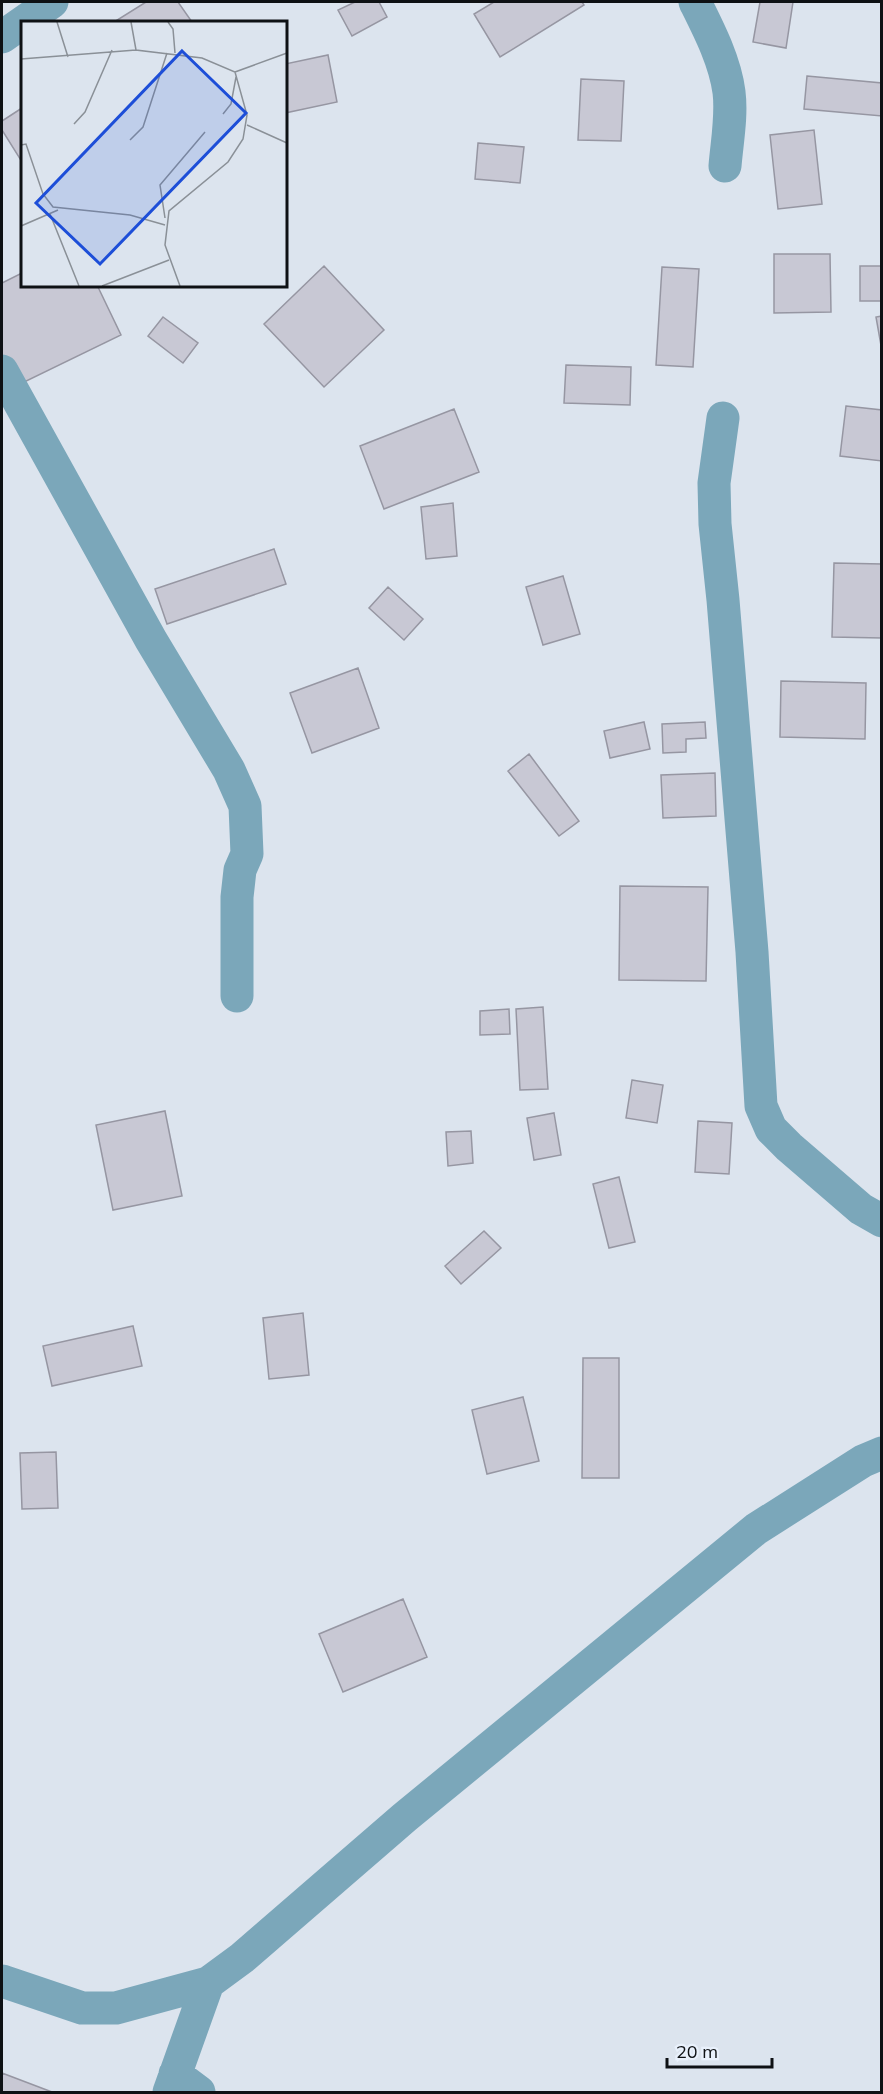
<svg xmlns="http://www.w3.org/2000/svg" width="883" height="2094" font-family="Mulish,sans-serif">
  <rect width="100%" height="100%" fill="#dce4ee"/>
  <!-- building -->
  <path fill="#c8c8d4" stroke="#9696a2" stroke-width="1.5" d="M146 2H178L192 22H114Z
    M355 2H379L387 17 352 36 338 10Z
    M494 2H582L584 5 500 57 474 14Z
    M760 2H793L786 48 753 42Z
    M328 55 337 102 285 113V64Z
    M807 76 882 83V116L804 109Z
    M581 79 624 81 621 141 578 140Z
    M22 108V162L2 130V121Z
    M814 130 822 204 778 209 770 135Z
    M478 143 524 147 520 183 475 179Z
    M774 254H830L831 312 774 313Z
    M324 266 384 330 324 387 264 324Z
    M860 266H882V301H860Z
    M662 267 699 269 693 367 656 365Z
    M22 273V285H97L121 335 16 386 2 355V283Z
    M882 316V351L876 317Z
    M163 317 198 343 183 363 148 336Z
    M566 365 631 367 630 405 564 403Z
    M846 406 882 410V461L840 456Z
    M454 409 479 472 384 509 360 446Z
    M453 503 457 556 426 559 421 507Z
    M274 549 286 584 167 624 155 589Z
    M834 563 882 564V638L832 637Z
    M563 576 580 634 543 645 526 587Z
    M388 587 423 619 404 640 369 608Z
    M358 668 379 728 312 753 290 693Z
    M781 681 866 683 865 739 780 737Z
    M644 722 650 749 610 758 604 731Z
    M705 722 706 738 686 739V752L663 753 662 724Z
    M529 754 579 821 559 836 508 771Z
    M715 773 716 816 663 818 661 775Z
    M620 886 708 887 706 981 619 980Z
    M543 1007 548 1089 520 1090 516 1009Z
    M509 1009 510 1034 480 1035V1011Z
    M632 1080 663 1085 657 1123 626 1118Z
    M165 1111 182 1196 113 1210 96 1125Z
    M554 1113 561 1155 534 1160 527 1118Z
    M698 1121 732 1123 729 1174 695 1172Z
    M471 1131 473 1163 448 1166 446 1132Z
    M619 1177 635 1242 609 1248 593 1184Z
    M484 1231 501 1248 461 1284 445 1266Z
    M303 1313 309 1375 269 1379 263 1318Z
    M133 1326 142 1366 52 1386 43 1346Z
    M583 1358H619V1478H582Z
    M523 1397 539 1461 487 1474 472 1410Z
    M56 1452 58 1508 22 1509 20 1453Z
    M403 1599 427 1657 343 1692 319 1634Z
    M2 2073 52 2092H2Z"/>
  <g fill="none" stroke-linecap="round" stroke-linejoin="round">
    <!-- minor -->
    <path stroke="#7ba7ba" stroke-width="33" d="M695 2C709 30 725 61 729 92 732 116 727 142 725 166
      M2 37 52 2
      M2 371 151 640 229 770 245 806 247 854 240 870 237 897V996
      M723 418 714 483 715 524 723 600 752 952 761 1106 771 1129 789 1147 861 1209 882 1221
      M2 1981 82 2008H116L208 1983 242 1958 405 1817 756 1529 863 1461 882 1453
      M175 2074 199 2092
      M169 2092 208 1983"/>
  </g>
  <!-- overview -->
  <g transform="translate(21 21)">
    <rect width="266" height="266" fill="#dce4ee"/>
    <path fill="none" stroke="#8a9097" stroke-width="1.5" d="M36 1 47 36M110 1 115 29 181 37 214 51 226 94 222 118 207 141 148 190 144 224 159 265M147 1 152 8 154 32M0 38 115 29M214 51 266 32M202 93 210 83 215 56M53 103 64 91 91 29M226 104 266 122M109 119 122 106 146 32M0 124 5 123 22 173 32 186 109 194 144 204M29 193 58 265M144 197 139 164 184 111M0 205 37 189M81 265 148 239"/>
    <path fill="#1d4ed8" fill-opacity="0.15" stroke="#1d4ed8" stroke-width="3" d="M161 30 225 92 79 243 15 182Z"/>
    <rect width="266" height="266" fill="none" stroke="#0e1114" stroke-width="3"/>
  </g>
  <!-- border -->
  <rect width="883" height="2094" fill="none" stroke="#0e1114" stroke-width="6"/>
  <!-- scale -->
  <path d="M667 2058v9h105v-9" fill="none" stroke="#0e1114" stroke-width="3"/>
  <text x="676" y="2058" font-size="18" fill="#0e1114" stroke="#e9f1fc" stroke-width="4.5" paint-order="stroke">20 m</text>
</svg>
